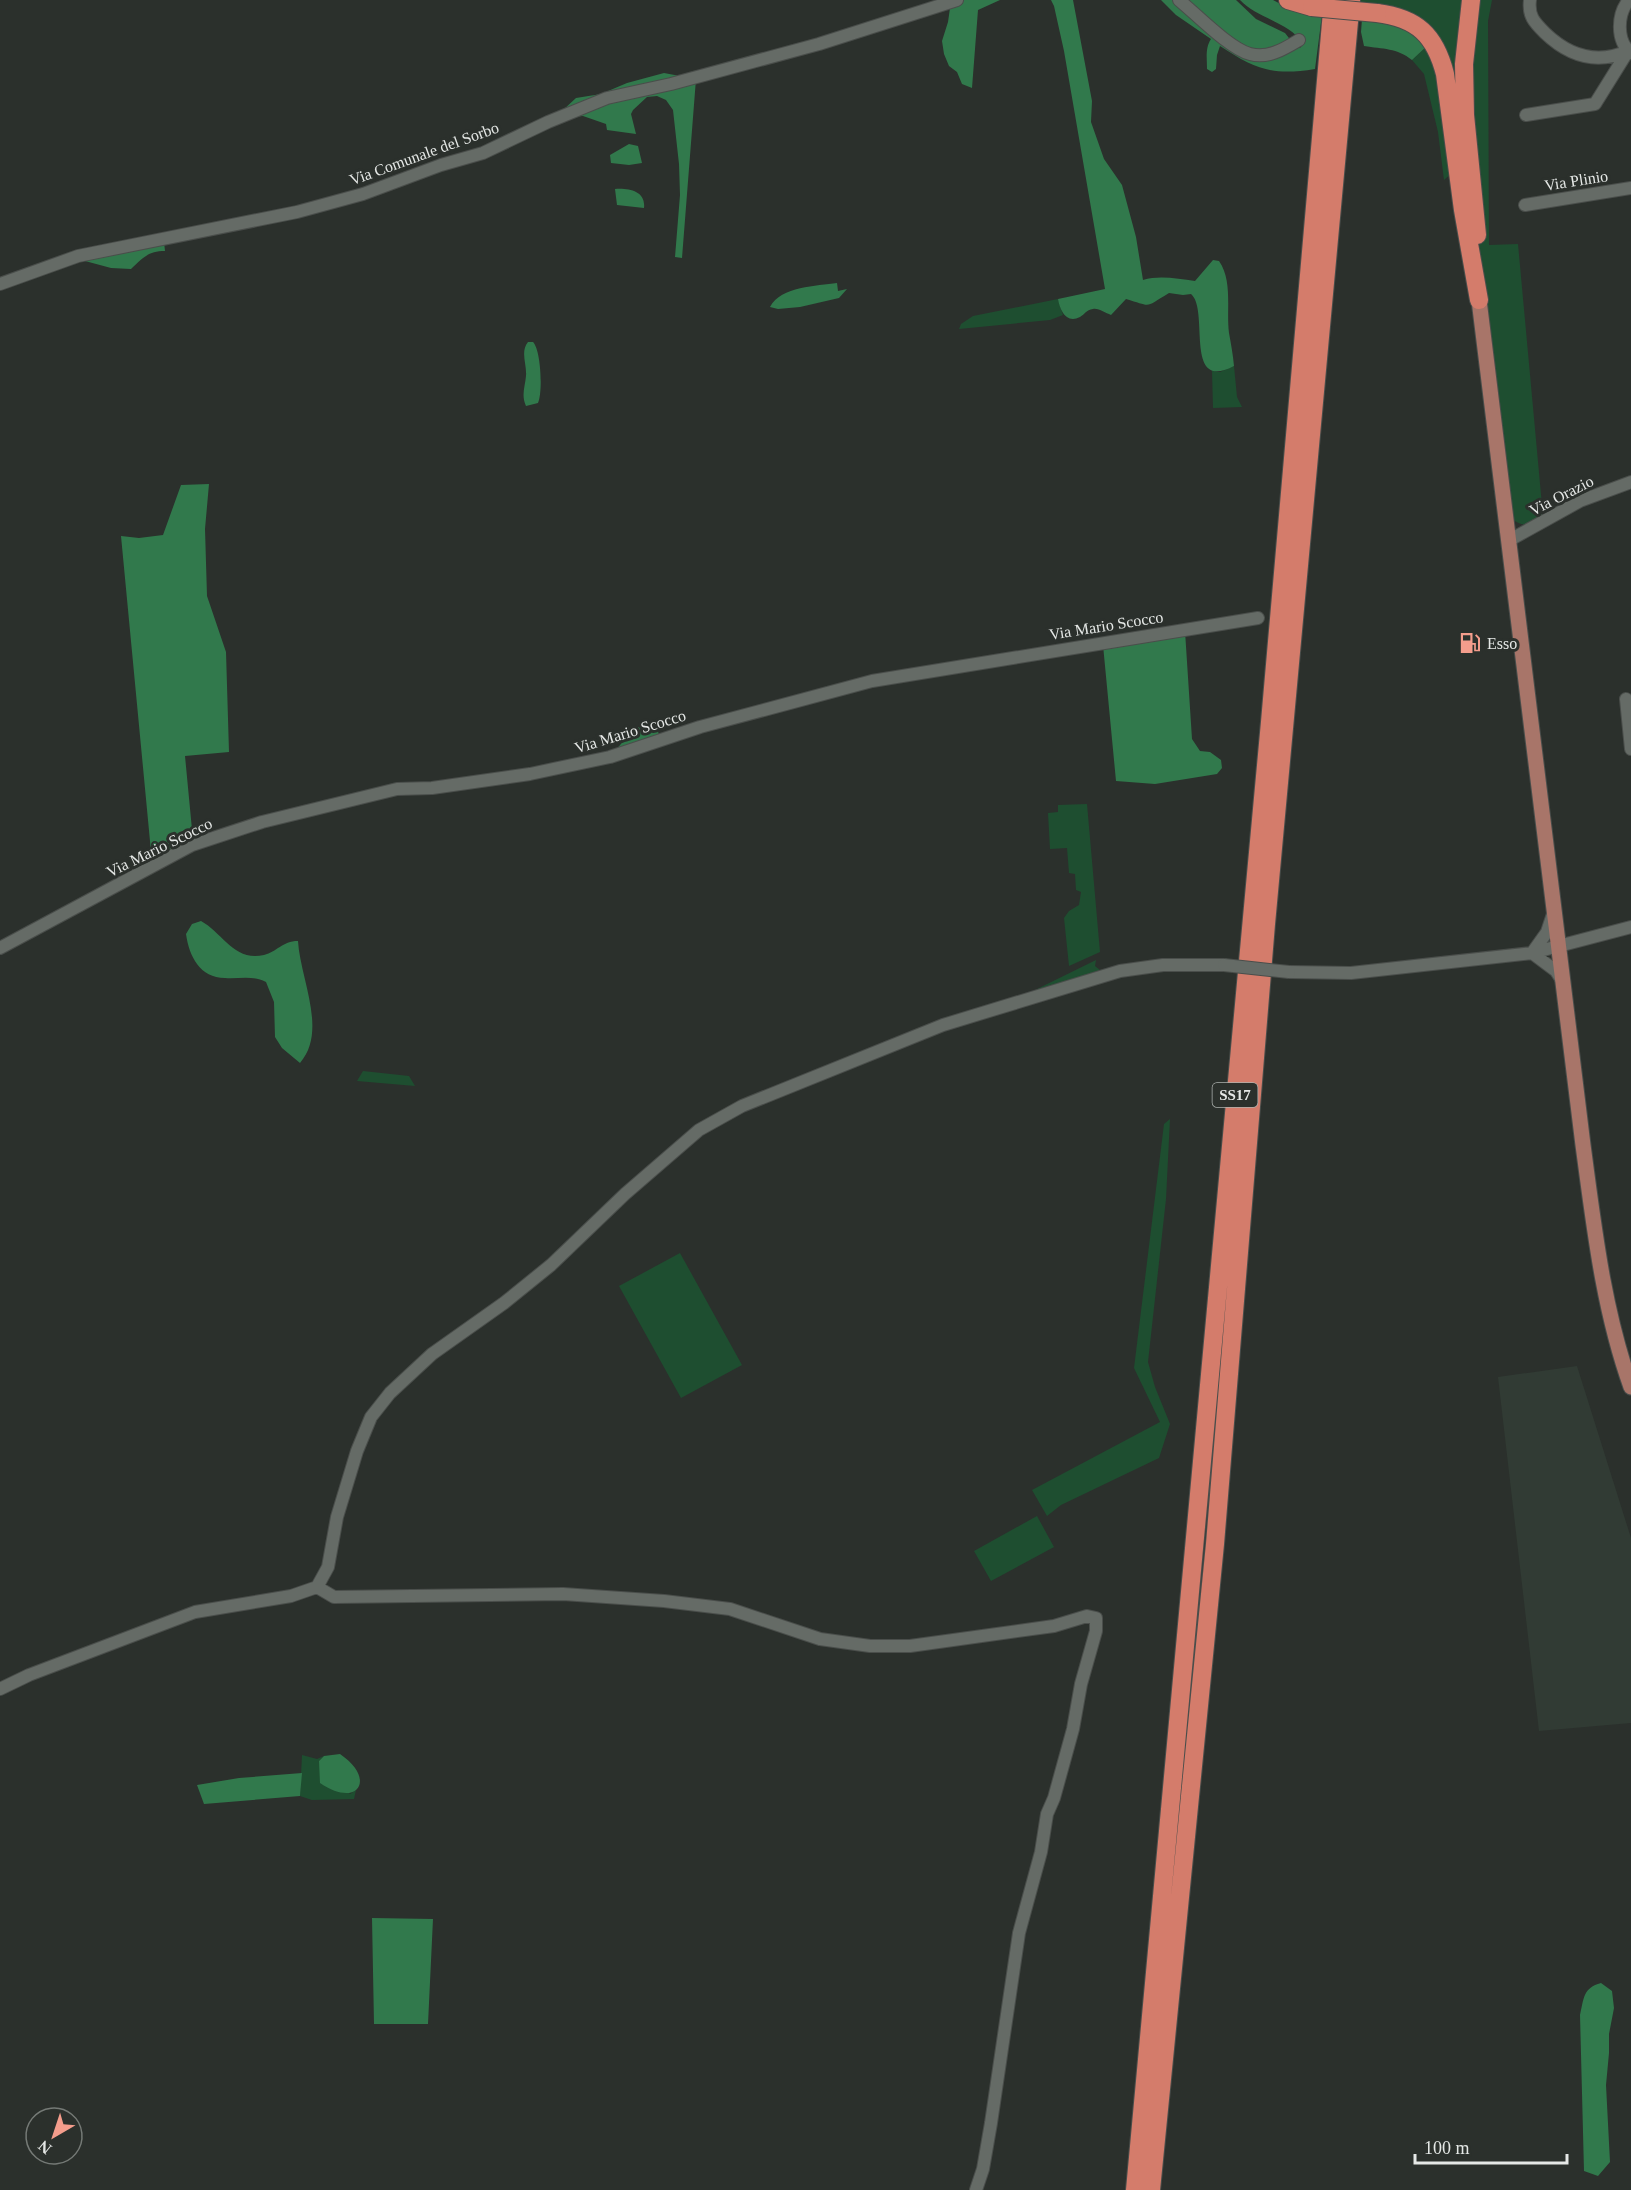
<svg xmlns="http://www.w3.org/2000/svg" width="1631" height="2190" font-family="Georgia,serif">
  <rect width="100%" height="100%" fill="#2b302c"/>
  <!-- built -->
  <path fill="#313b34" d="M1577 1366 1631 1538V1723L1539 1731 1498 1377Z"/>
  <!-- green -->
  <path fill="#1e4e30" d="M1360 0H1462L1459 59 1460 109 1444 54 1360 4Z
    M1472 0H1492L1488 21 1489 245 1518 244 1543 516C1529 524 1526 529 1512 519L1480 256 1468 63Z
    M1427 46 1435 54 1452 173 1444 180 1438 132 1424 74 1412 60Z
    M1058 299 1063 315 1050 320 959 329 961 324 973 316Z
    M1234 366 1237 397 1242 407 1213 408 1212 371 1220 372Z
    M1087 804 1100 952 1069 966 1064 918 1069 911 1079 905 1081 892 1076 890 1075 874 1069 873 1067 848 1050 849 1048 813 1058 812V805Z
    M1096 960 1095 966 1100 970 1032 995 1037 989Z
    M363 1071 409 1076 415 1086 357 1081Z
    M1170 1119 1166 1199 1148 1362 1155 1387 1170 1424 1159 1458 1061 1505 1047 1516 1032 1490 1160 1422 1134 1368 1164 1124Z
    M680 1253 742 1365 681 1398 619 1286Z
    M1037 1516 1054 1547 991 1581 974 1551Z
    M302 1755 317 1759 324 1756 319 1761 350 1794 356 1790 354 1799 312 1800 300 1796Z"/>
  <!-- forest -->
  <path fill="#31794c" d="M963 0H1000L978 10 972 88 962 84 957 72 949 66 944 54 942 41 948 22 950 8 953 4Z
    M1051 0H1073L1092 101 1091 122 1104 159 1122 185 1136 237 1143 280C1160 275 1178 279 1195 281L1213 260 1219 261C1233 281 1226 310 1229 333 1231 344 1233 355 1234 366 1183 393 1210 310 1191 294L1183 295 1169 293C1144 308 1153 307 1126 299L1111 315C1105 313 1099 308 1093 309 1086 310 1085 314 1080 317 1066 324 1060 310 1058 299L1105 289 1064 51 1054 6Z
    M1161 0H1236L1256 19 1285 33 1296 47 1300 48 1303 44C1290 22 1258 19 1240 0H1273L1292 10 1322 15 1315 69C1272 76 1255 69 1220 46L1217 55 1216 69 1212 72 1207 69C1207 59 1205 48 1211 39L1176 15Z
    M1362 19 1398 21 1427 46 1412 60C1397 48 1383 49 1364 46L1361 32Z
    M664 73 696 79 682 258 675 257 680 195 679 164 673 110 666 100 657 96 647 97 633 110 631 114 636 134 607 130 606 124 583 116 570 117 563 110 576 98 601 94 627 83Z
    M629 144 638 146 642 163 629 165 611 163 610 155Z
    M615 189C629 188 646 191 644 208L617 205Z
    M164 242 165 251C148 251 143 258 131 269L111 268 85 261Z
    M837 283 838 291 847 289 839 298 800 307 778 309 770 307C781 286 817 286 837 283Z
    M528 342H533C541 350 543 392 538 403L526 406C521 395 525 387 526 376 527 364 520 352 528 342Z
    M209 484 205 529 207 596 226 652 229 752 185 756 193 840 152 862 121 536 139 538 163 535 181 485Z
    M1185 631 1192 739 1200 751 1210 752 1221 760 1222 768 1217 774 1155 784 1116 781 1103 645Z
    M655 720 659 735 614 752 634 729Z
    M201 921C223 933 234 962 264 955 277 952 282 941 298 941 300 978 328 1031 300 1063L282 1048 275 1037 274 1002 266 982C252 975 240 979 225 978 200 978 189 956 186 934L192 924Z
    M340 1754C377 1779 358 1809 320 1783L319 1761 324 1756Z
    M302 1773 300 1796 204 1804 197 1785 239 1778Z
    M372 1918 433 1919 428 2024H374Z
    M1601 1983 1612 1991 1614 2008 1609 2034V2053L1606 2085 1610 2162 1598 2176 1584 2171 1580 2015C1584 1998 1583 1988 1601 1983Z"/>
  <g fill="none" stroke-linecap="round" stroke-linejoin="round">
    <defs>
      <path id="minor" d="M1179 0C1196 14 1230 49 1250 54 1268 59 1284 49 1299 40
        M1530 0C1528 16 1534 22 1545 33 1569 56 1596 65 1628 51
        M1629 0C1617 14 1616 41 1631 53
        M1526 115 1595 104 1628 51
        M1525 205 1631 188
        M0 284 78 256 297 212 363 194 441 165 483 153 548 122 607 98 671 84 819 44 957 0
        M1508 541 1580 501 1631 482
        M1626 699 1631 749
        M0 948 192 845 262 822 397 789 432 788 530 774 610 757 700 727 872 681 1258 618
        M1532 953 1547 932 1553 914
        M1532 953 1556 971 1563 982
        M1289 972 1351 973 1532 953 1631 927
        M317 1587 334 1597 563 1594 664 1601 730 1609 820 1639 870 1646H910L1054 1626 1087 1616 1096 1618V1631L1081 1684 1073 1729 1054 1798 1047 1814 1041 1852 1019 1933 991 2123 983 2169 976 2190
        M0 1689 29 1675 195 1612 291 1596 317 1587 328 1567 337 1517 357 1451 371 1417 390 1393 432 1354 504 1303 551 1265 625 1194 699 1130 742 1106 943 1025 1120 971 1163 965H1224"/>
      <path id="major" d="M1479 300 1583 1145C1594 1226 1603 1309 1631 1387"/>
      <path id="highway" d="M1288 0 1312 7
        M1471 0 1464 64 1465 115 1477 235
        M1377 13C1417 18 1435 35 1445 74L1463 210 1479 300
        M1135 2190 1270 722 1333 0
        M1151 2190 1215 1544 1266 924 1351 0"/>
    </defs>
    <!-- minor casing -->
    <use href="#minor" stroke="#4a4e4b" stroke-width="14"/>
    <!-- major casing -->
    <use href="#major" stroke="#4a4e4b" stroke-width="17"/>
    <!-- highway casing -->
    <use href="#highway" stroke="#4a4e4b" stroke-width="20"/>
    <!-- minor -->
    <use href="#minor" stroke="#656b66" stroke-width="12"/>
    <!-- major -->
    <use href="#major" stroke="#a87569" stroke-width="15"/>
    <!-- highway -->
    <use href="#highway" stroke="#d47c6b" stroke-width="18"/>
    <defs>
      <path id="minor-bridge" d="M1224 965 1289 972"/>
      <path id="highway-bridge" d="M1312 7 1377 13"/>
    </defs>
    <!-- minor-bridge casing -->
    <use href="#minor-bridge" stroke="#4a4e4b" stroke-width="14" stroke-linecap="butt"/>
    <!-- highway-bridge casing -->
    <use href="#highway-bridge" stroke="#4a4e4b" stroke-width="20" stroke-linecap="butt"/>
    <!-- minor-bridge -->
    <use href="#minor-bridge" stroke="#656b66" stroke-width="12"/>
    <!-- highway-bridge -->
    <use href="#highway-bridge" stroke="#d47c6b" stroke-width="18"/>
  </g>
  <!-- icons -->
  <defs>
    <symbol id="fuel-bare" viewBox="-9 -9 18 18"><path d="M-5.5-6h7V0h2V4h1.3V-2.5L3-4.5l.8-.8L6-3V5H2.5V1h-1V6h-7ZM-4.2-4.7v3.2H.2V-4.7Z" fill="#f49d8c" stroke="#2b302c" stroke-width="2.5" paint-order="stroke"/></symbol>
  </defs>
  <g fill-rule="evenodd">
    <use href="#fuel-bare" x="1455" y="628" width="30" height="30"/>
  </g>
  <g text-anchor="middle" stroke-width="6" stroke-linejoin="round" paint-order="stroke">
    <!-- shield labels -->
    <rect fill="#2b302c" stroke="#adb1ae" stroke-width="1.5" x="1212.5" y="1083" width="45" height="24" rx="4.5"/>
    <g font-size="15" font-weight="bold" fill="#e5e8e6">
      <text x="1235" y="1100">SS17</text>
    </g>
    <!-- street labels -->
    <g font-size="16" fill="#e5e8e6" stroke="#2b302c">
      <text transform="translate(424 153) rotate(-20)" y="6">Via Comunale del Sorbo</text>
      <text transform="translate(1576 180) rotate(-9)" y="6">Via Plinio</text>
      <text transform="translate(1561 495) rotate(-27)" y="6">Via Orazio</text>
      <text transform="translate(1106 625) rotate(-9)" y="6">Via Mario Scocco</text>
      <text transform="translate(630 731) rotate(-17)" y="6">Via Mario Scocco</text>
      <text transform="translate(159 847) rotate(-26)" y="6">Via Mario Scocco</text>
    </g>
    <!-- poi labels -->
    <g font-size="16" fill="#e5e8e6" stroke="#2b302c" text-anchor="start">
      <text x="1487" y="649">Esso</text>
    </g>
  </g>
  <!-- north arrow -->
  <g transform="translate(54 2136) rotate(219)"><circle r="28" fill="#2b302c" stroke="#757a76" stroke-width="1.5"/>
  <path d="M0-4.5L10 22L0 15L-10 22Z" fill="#f49d8c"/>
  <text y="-9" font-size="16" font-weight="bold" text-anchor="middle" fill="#e5e8e6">N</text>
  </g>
  <!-- scale -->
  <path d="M1415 2154v9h152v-9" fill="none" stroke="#e5e8e6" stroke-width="3"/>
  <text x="1424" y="2154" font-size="18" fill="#e5e8e6" stroke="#2b302c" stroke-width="4.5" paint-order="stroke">100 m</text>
</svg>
